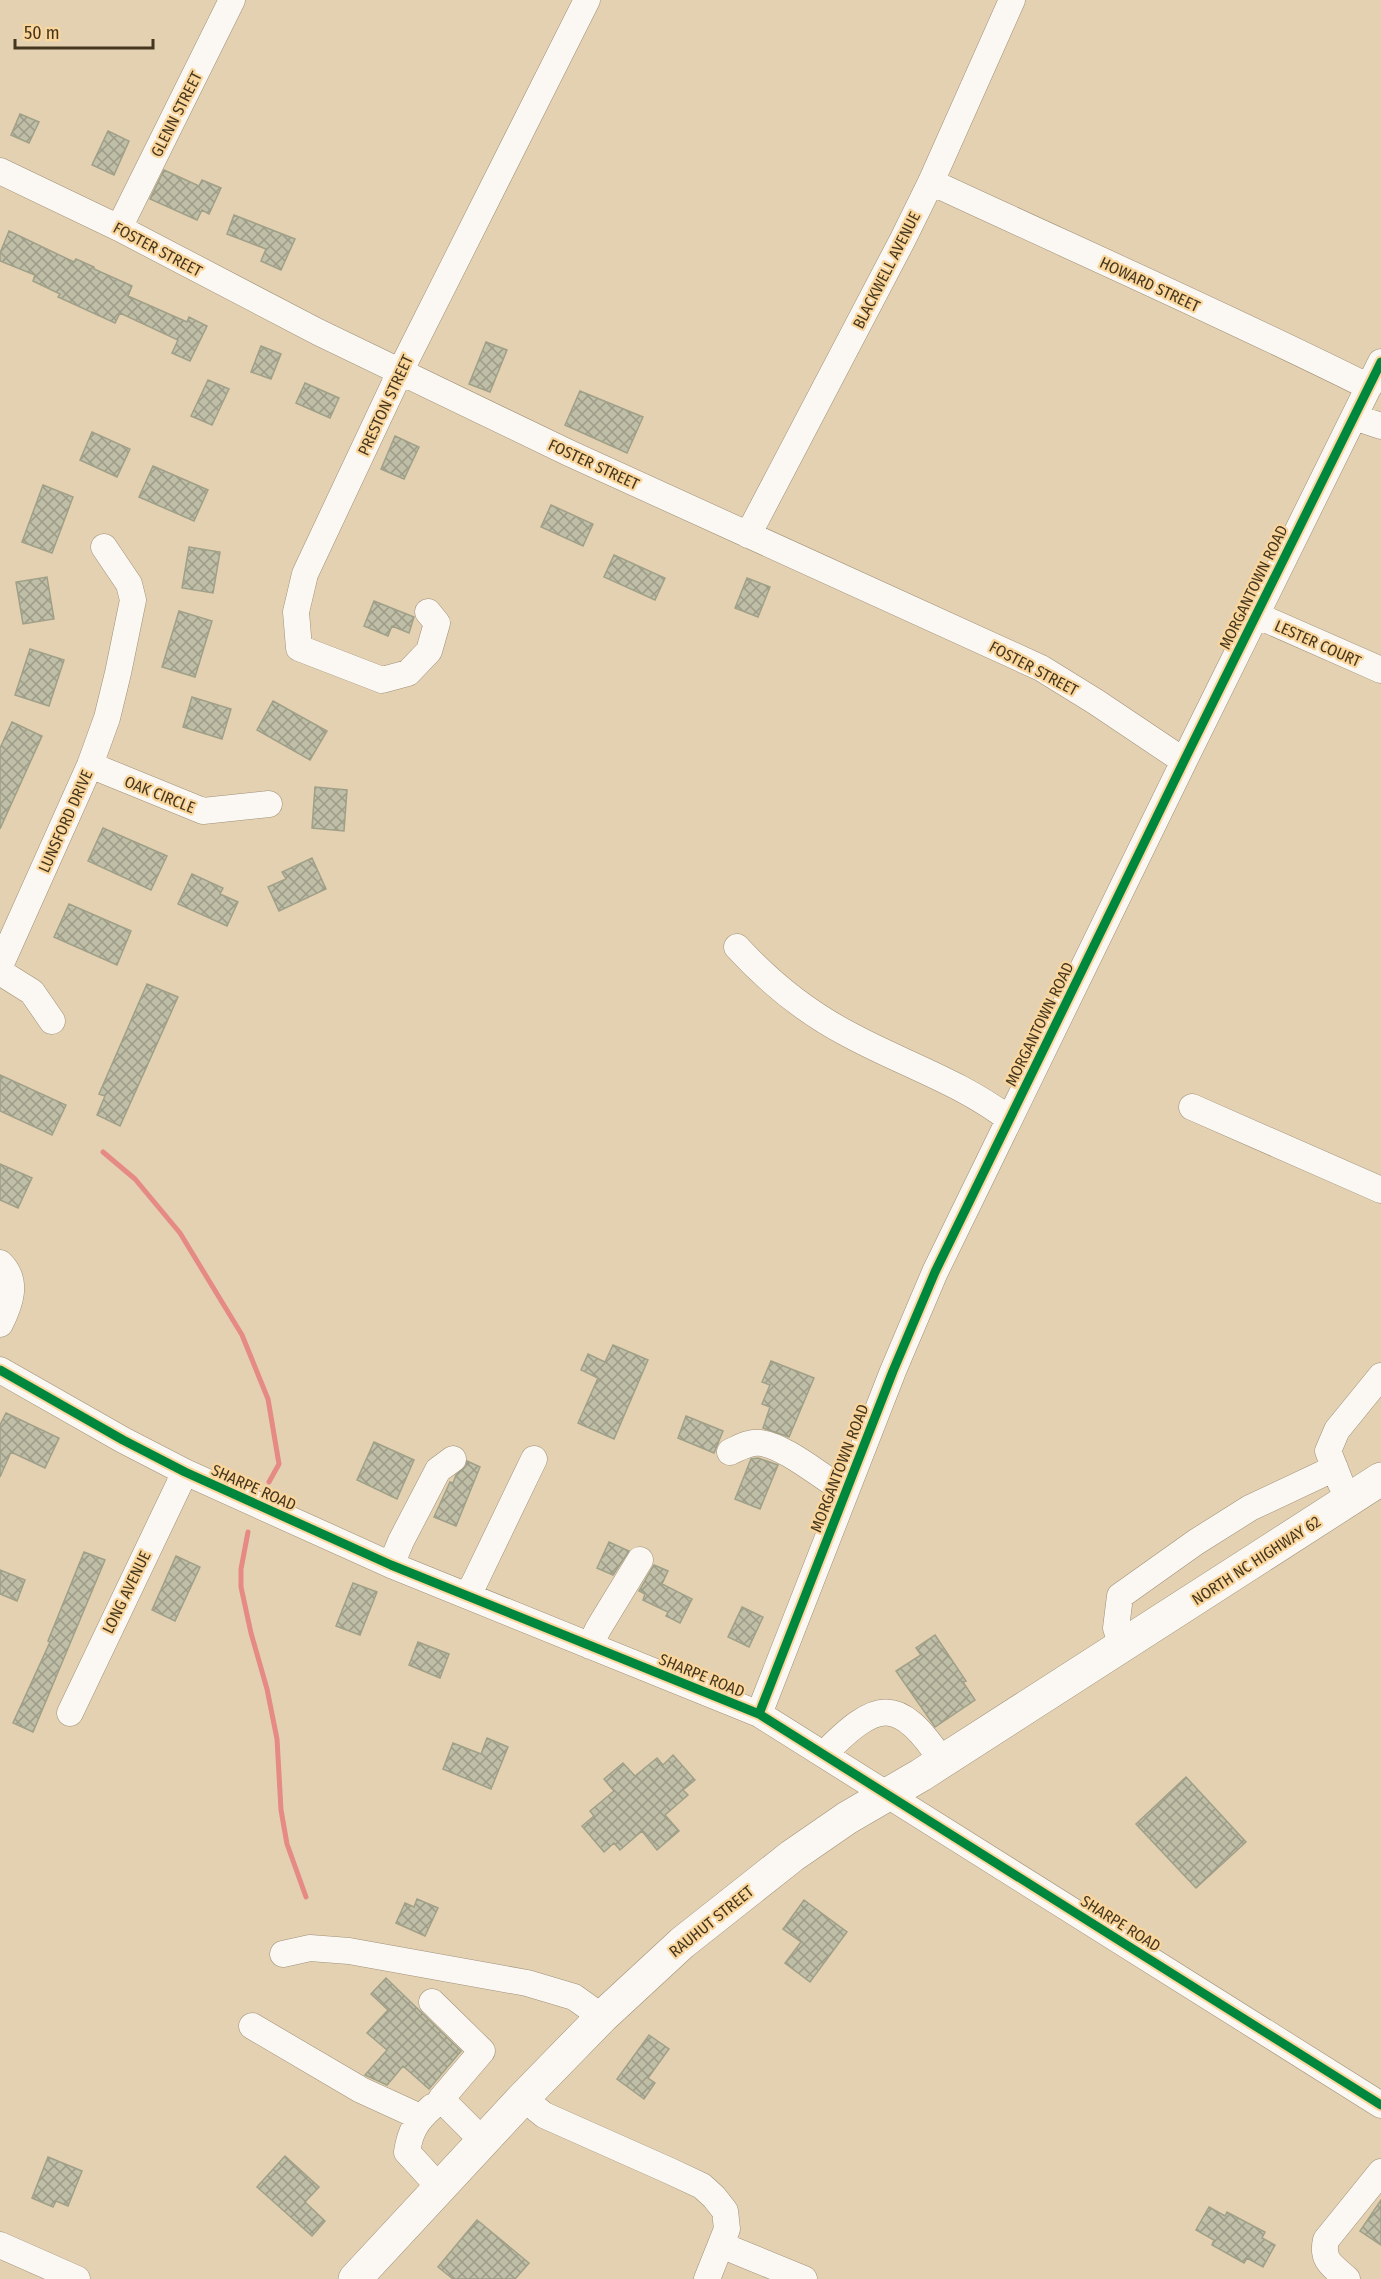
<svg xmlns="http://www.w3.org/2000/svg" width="1381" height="2279" font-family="'Fira Sans Condensed',sans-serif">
  <defs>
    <pattern id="building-cross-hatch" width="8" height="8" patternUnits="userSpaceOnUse" patternTransform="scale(1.5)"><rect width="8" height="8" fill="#bfbea6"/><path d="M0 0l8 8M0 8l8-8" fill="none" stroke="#9d9b87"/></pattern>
  </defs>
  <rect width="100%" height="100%" fill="#e4d1b2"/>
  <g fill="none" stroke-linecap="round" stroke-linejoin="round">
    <!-- stream -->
    <path stroke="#e58a84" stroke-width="5" d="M103 1152 135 1179 180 1233 242 1335 268 1399 279 1464 269 1482
      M248 1532 241 1569V1587L251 1633 267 1689 277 1739 281 1810 287 1844 306 1897"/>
  </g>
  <!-- building -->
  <path fill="url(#building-cross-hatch)" stroke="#a0a088" stroke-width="1.5" d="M20 114 39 122 29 143 11 135Z
    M108 131 129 141 114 175 92 165Z
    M164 170 199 186 202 180 221 188 209 214 202 210 197 220 150 199Z
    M234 215 295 239 281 270 261 261 266 249 227 234Z
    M9 231 74 262 76 259 94 267V269L132 286 128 296 187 322 189 317 207 326 190 361 172 353 178 340 120 313 115 323 58 297 60 294 33 281 35 275 0 261V253Z
    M486 342 507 350 490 392 469 384Z
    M261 346 281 354 271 379 251 372Z
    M208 380 229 389 212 425 191 416Z
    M305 383 339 398 330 418 296 403Z
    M580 391 643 417 627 453 565 425Z
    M92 432 130 449 117 477 80 460Z
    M395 436 419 447 404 479 381 469Z
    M153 466 208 490 194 521 139 497Z
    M43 485 73 497 52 553 22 542Z
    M551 505 593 524 583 546 541 527Z
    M189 547 220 552 213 593 182 588Z
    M614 555 665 578 655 600 604 577Z
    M47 577 54 619 23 624 16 582Z
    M747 578 770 587 758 617 735 608Z
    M374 601 414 617 409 633 392 626 388 636 364 626Z
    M179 611 212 621 195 677 162 667Z
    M30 649 64 660 49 706 15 695Z
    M192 697 231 709 222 739 183 727Z
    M273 701 327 731 310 760 257 730Z
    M12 722 42 736 0 829V748Z
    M315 787 347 790 344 831 312 828Z
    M103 828 167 856 151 890 88 861Z
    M312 858 326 889 279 911 268 887 286 879 282 872Z
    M192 874 223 888 220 894 238 902 227 926 178 904Z
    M69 904 131 931 117 965 54 937Z
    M147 984 178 997 120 1126 97 1115 105 1096 99 1094Z
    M0 1075 66 1105 52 1135 0 1111Z
    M0 1164 32 1178 18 1208 0 1200Z
    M613 1345 648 1360 614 1439 578 1423 598 1378 581 1370 588 1354 605 1362Z
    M771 1361 814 1378 789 1437 763 1428 770 1407 762 1404 770 1385 762 1382Z
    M6 1413 59 1438 45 1468 11 1452 0 1477V1425Z
    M686 1416 723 1431 714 1453 678 1438Z
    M374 1442 414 1460 397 1499 357 1480Z
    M758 1458 778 1465 760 1509 735 1499 751 1459Z
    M467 1461 480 1467 456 1526 434 1517 450 1482 453 1483 456 1475 466 1466Z
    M609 1542 629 1551 613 1575 597 1568Z
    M84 1552 105 1560 33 1732 13 1723 50 1642 48 1641Z
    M176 1556 200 1567 175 1621 152 1610Z
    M654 1565 668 1571 662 1584 692 1599 680 1623 666 1616 668 1612 643 1600 645 1594 639 1591Z
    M0 1570 25 1580 17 1601 0 1594Z
    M353 1583 377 1592 360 1635 336 1626Z
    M742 1607 763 1617 749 1647 728 1637Z
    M935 1635 966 1681 963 1682 975 1700 935 1727 896 1671 921 1655 916 1648Z
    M418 1642 449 1654 440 1678 409 1665Z
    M487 1738 508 1747 491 1789 443 1769 453 1743 481 1754Z
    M673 1755 695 1780 683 1790 688 1795 665 1815 679 1831 657 1850 642 1831 620 1850 614 1843 604 1852 582 1826 594 1816 590 1811 614 1791 604 1779 623 1763 635 1776 657 1758 663 1765Z
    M1186 1777 1246 1842 1196 1888 1136 1824Z
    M417 1899 438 1908 425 1936 396 1923 405 1903 414 1907Z
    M804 1900 847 1932 810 1982 785 1963 801 1942 783 1929Z
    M386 1978 461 2051 429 2089 403 2066 387 2085 365 2075 387 2050 367 2033 388 2010 371 1994Z
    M649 2035 669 2049 648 2078 655 2083 644 2099 617 2079Z
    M285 2156 319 2187 305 2202 325 2221 312 2236 257 2187Z
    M48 2157 82 2171 68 2206 56 2201 53 2207 32 2198Z
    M1381 2200V2245L1360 2231Z
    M1209 2207 1225 2216 1227 2212 1265 2232 1262 2238 1275 2245 1263 2267 1247 2258 1244 2263 1212 2245 1214 2240 1196 2230Z
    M477 2220 529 2263 515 2279H453L438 2267Z"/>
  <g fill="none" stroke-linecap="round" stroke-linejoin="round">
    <defs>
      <path id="minor" d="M0 171 119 228 318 332 569 453 1041 668 1096 702 1184 761
        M931 182C1077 250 1225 315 1369 387
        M119 228 232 0
        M1354 417 1381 426
        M748 535 903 239 931 182 1012 0
        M428 612 437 623 429 651 408 673 382 680 299 648 296 612 305 574 400 372 587 0
        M1256 615 1381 670
        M90 765 203 811 269 804
        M737 947C769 982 806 1012 848 1034 901 1063 961 1082 1009 1119
        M0 966 90 765 107 718 118 673 133 600 129 584 104 547
        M0 972 32 992 52 1021
        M1192 1107 1381 1190
        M0 1263C19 1281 10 1304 0 1324
        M0 1370 123 1440 185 1472 391 1565 759 1714 1381 2105
        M730 1452C739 1448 750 1441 761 1443 787 1447 822 1478 846 1491
        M1341 1484 1328 1451 1337 1430 1381 1376
        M391 1565 401 1541 438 1470 453 1459
        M468 1596 534 1459
        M590 1646 598 1629 640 1560
        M1122 1646 1116 1628 1120 1596 1196 1542 1250 1508 1335 1468
        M70 1713 185 1472
        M759 1714 893 1371 935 1272 1184 761 1381 362
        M824 1754C876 1701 898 1694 942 1761
        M283 1954 310 1948 349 1951 527 1983 574 1997 602 2017
        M432 2002 482 2051 441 2099 483 2141
        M252 2026 361 2090 420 2117
        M523 2098 544 2115 670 2171 702 2186 714 2197 725 2211 727 2229 707 2279
        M432 2107C416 2121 410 2132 407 2152L440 2188
        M0 2245 77 2279
        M721 2245 804 2279
        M1347 2279C1333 2266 1321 2261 1326 2240L1381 2172"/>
      <path id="major" d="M355 2279 523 2098 602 2017 682 1943 792 1856 847 1818 921 1775 1381 1479"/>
    </defs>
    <!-- minor casing -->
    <use href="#minor" stroke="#9e9077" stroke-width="27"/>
    <!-- major casing -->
    <use href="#major" stroke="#9e9077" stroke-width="34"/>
    <!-- minor -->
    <use href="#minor" stroke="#fbf8f3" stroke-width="26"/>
    <!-- major -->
    <use href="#major" stroke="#fbf8f3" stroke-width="33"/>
    <defs>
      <path id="cycleway" d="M0 1370 123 1440 185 1472 391 1565 759 1714 1381 2105
        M759 1714 893 1371 935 1272 1184 761 1381 362"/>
    </defs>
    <!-- cycleway casing -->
    <use href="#cycleway" stroke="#fad69c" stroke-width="13"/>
    <!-- cycleway -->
    <use href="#cycleway" stroke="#00873e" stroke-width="9"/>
  </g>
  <g text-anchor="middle" stroke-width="4.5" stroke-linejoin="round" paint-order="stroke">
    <!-- street labels -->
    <g font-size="16" fill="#45371f" stroke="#fad69c">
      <text transform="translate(176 114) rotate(-63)" y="6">GLENN STREET</text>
      <text transform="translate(158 249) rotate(28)" y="6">FOSTER STREET</text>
      <text transform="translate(886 270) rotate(-63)" y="6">BLACKWELL AVENUE</text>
      <text transform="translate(1150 284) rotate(25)" y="6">HOWARD STREET</text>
      <text transform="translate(385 405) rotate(-65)" y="6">PRESTON STREET</text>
      <text transform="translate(594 464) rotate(25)" y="6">FOSTER STREET</text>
      <text transform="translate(1253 587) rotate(-64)" y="6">MORGANTOWN ROAD</text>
      <text transform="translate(1318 643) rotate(24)" y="6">LESTER COURT</text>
      <text transform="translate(1034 668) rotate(28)" y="6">FOSTER STREET</text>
      <text transform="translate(160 794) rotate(22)" y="6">OAK CIRCLE</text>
      <text transform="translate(65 821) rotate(-66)" y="6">LUNSFORD DRIVE</text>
      <text transform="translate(1039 1024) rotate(-64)" y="6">MORGANTOWN ROAD</text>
      <text transform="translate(839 1468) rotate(-69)" y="6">MORGANTOWN ROAD</text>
      <text transform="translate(254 1487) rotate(24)" y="6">SHARPE ROAD</text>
      <text transform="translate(1256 1560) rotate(-33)" y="6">NORTH NC HIGHWAY 62</text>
      <text transform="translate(126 1592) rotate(-64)" y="6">LONG AVENUE</text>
      <text transform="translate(702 1675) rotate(22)" y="6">SHARPE ROAD</text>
      <text transform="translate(711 1921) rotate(-39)" y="6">RAUHUT STREET</text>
      <text transform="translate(1121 1923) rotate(32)" y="6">SHARPE ROAD</text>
    </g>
  </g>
  <!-- scale -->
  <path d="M15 39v9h138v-9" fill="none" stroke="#45371f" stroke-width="3"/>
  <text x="24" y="39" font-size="18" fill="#45371f" stroke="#fad69c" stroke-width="4.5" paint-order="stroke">50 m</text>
</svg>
